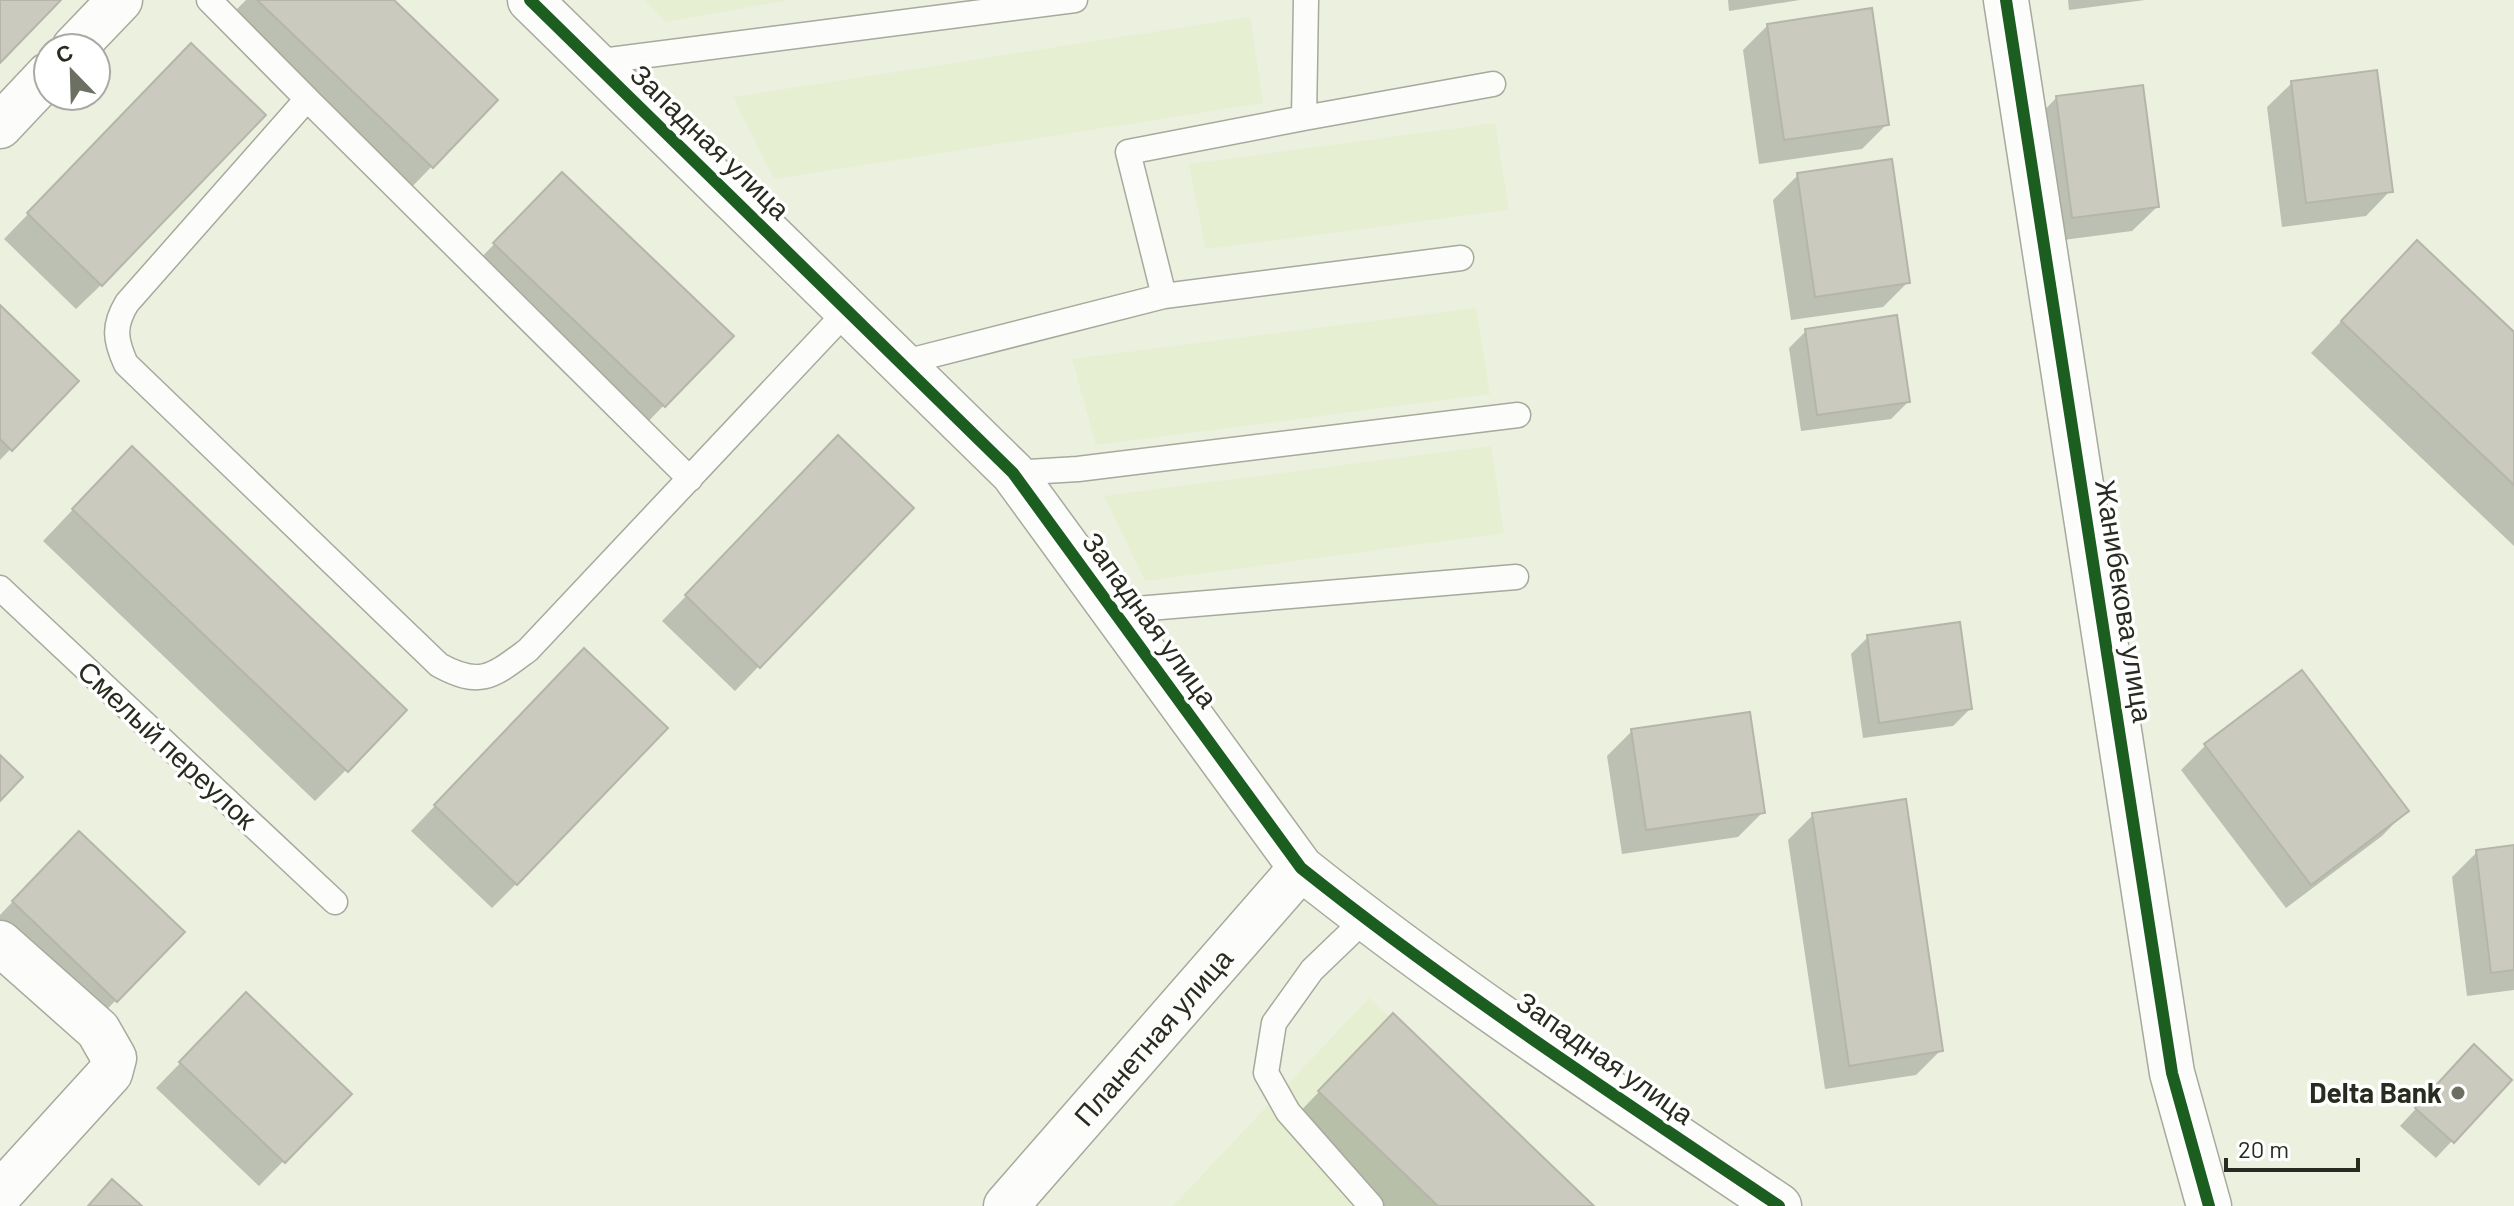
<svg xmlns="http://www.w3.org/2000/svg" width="2514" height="1206" font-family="Barlow,sans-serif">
  <rect width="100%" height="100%" fill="#ebf0df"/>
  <!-- built -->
  <path fill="#e7efd3" d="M644 0H790L666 22Z
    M1250 17 1263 103 774 179 733 97Z
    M1495 123 1509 210 1206 249 1189 164Z
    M1476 308 1490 394 1096 445 1072 359Z
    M1491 446 1504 533 1145 581 1104 496Z
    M1369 998 1595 1206H1173Z"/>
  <!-- shadow -->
  <path fill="#0003" d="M246 0H391L496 100 407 192 227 19Z
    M1728 0H1800L1729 11Z
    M2068 0H2145L2069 10Z
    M1767 26 1887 124 1862 149 1759 164 1743 50Z
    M166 71 101 285 76 309 4 239Z
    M2292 83 2390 191 2366 216 2282 227 2267 107Z
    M2057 97 2157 207 2132 231 2048 242 2033 122Z
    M1798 175 1908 282 1883 307 1791 320 1773 200Z
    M538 199 731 336 639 431 470 269Z
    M2386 274 2514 335V546L2311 353Z
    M0 308 76 381 0 460Z
    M1806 331 1908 402 1891 419 1801 431 1789 348Z
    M814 463 759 666 735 691 662 621Z
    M101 480 346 770 315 801 43 541Z
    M1868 637 1970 709 1953 726 1863 738 1851 654Z
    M559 675 516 884 492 908 411 831Z
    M1632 731 1763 812 1738 837 1622 854 1607 756Z
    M2206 745 2406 811 2382 836 2286 908 2181 770Z
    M1813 815 1941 1050 1916 1075 1825 1089 1788 840Z
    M2514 847V990L2467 996 2452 877 2477 852Z
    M54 858 116 1000 92 1025 0 937V915Z
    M222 1020 349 1094 259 1186 156 1088Z
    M1362 1047 1592 1206H1375L1289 1123Z
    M2457 1064 2509 1080 2436 1158 2400 1126Z"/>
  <!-- building -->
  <path fill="#cacbbe" stroke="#b5b6a9" stroke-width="2" d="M0 0H61L0 63Z
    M257 0H394L498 100 433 168Z
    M1872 8 1889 125 1784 140 1767 24Z
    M191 43 266 115 102 286 27 213Z
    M2377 70 2393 192 2306 203 2291 81Z
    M2143 85 2159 207 2072 218 2056 96Z
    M1892 159 1910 283 1815 297 1797 173Z
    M562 172 734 336 665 407 493 243Z
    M2417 240 2514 332V485L2341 321Z
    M0 305 79 381 12 451 0 439Z
    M1897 315 1910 402 1817 415 1805 329Z
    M838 435 914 508 760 668 685 595Z
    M132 446 407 710 348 772 72 509Z
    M1960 622 1972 709 1879 723 1867 635Z
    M584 648 668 728 517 885 434 805Z
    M2302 670 2409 811 2311 885 2204 744Z
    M1750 712 1765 813 1646 830 1631 729Z
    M0 755 23 777 0 801Z
    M1906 799 1943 1051 1849 1066 1812 813Z
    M79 831 185 932 117 1002 12 901Z
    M2514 845V970L2491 973 2476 850Z
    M246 992 352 1094 285 1163 179 1062Z
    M1393 1013 1594 1206H1438L1318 1091Z
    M2474 1044 2512 1080 2454 1143 2415 1108Z
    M112 1179 142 1206H88Z"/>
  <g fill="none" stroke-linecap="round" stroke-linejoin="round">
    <defs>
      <path id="service" d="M209 0 307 99 127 303C113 326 115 340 126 364L439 665C481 688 493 676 528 650L848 310
        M1306 0 1304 118 1128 152 1164 296 1461 258
        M594 62 1075 0
        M307 99 690 479
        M1304 118 1493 84
        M901 363 1164 296
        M1013 473 1078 469 1518 415
        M0 588 335 902
        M1113 611 1516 577
        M1365 919 1312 970 1274 1023 1266 1073 1288 1112 1371 1206"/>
      <g id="minor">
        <path d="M530 0 1013 473 1301 868C1454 990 1617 1097 1779 1206"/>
        <path d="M74 48 120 0"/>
        <path d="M0 126 48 75"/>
        <path d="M0 943 98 1030 114 1058 110 1073 0 1194"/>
        <path id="s1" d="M1006 1206 1301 868"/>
      </g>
      <path id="tertiary" d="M2006 0 2172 1073 2209 1206"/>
    </defs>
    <!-- service casing -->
    <use href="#service" stroke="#a6a99c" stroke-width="27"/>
    <!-- minor casing -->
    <use href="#minor" stroke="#a6a99c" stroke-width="47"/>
    <!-- tertiary casing -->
    <use href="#tertiary" stroke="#a6a99c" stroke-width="47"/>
    <!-- service -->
    <use href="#service" stroke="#fcfdfa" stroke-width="24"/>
    <!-- minor -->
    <use href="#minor" stroke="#fcfdfa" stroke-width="44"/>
    <!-- tertiary -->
    <use href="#tertiary" stroke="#fcfdfa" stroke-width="44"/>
    <defs>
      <path id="cycleway" d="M530 0 1013 473 1301 868C1454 990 1617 1097 1779 1206
        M2006 0 2172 1073 2209 1206"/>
    </defs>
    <!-- cycleway casing -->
    <use href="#cycleway" stroke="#fff" stroke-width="17"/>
    <!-- cycleway -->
    <use href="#cycleway" stroke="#1b5e20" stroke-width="12"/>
  </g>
  <!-- markers -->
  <circle fill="#6c7062" stroke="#fff" stroke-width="3" cx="2458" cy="1093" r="8"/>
  <g text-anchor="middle" stroke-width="7" stroke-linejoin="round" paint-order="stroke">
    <!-- street labels -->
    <g font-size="28" fill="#282b1f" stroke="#fff">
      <text transform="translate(710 142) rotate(44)" y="10">Западная улица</text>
      <text transform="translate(2124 601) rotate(81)" y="10">Жанибекова улица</text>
      <text transform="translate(1150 620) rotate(54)" y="10">Западная улица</text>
      <text transform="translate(167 745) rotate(43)" y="10">Смелый переулок</text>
      <text dy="10" stroke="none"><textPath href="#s1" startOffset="224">Планетная улица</textPath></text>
      <text transform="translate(1605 1058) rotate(35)" y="10">Западная улица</text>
    </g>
    <!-- poi labels -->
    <g font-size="28" font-weight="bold" fill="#282b1f" stroke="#fff" text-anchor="end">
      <text x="2442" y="1103">Delta Bank</text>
    </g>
  </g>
  <!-- north arrow -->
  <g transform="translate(72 72) rotate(337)"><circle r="38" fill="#ffffff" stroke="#a9aaa5" stroke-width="2"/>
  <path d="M0-6L14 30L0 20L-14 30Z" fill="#6c7062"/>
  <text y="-12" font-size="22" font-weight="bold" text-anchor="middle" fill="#282b1f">С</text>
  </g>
  <!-- scale -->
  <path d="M2226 1158v12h132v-12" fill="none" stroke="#282b1f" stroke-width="4"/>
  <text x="2238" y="1158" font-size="24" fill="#282b1f" stroke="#ffffff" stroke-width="6" paint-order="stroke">20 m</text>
</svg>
